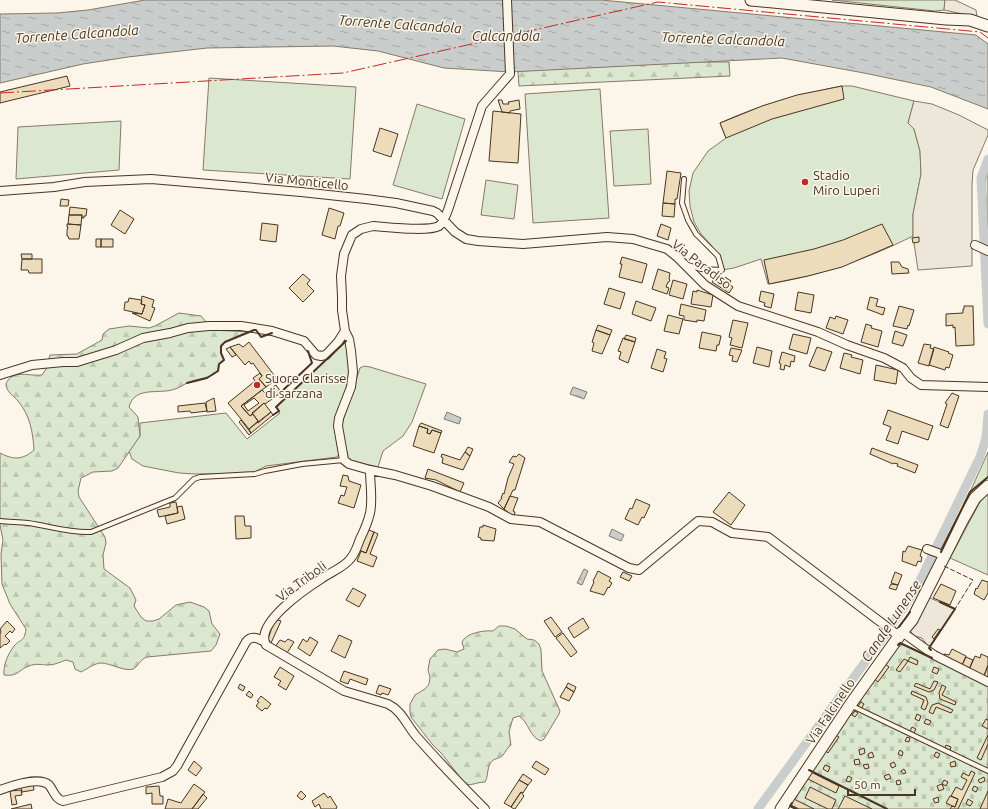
<svg xmlns="http://www.w3.org/2000/svg" width="988" height="809" font-family="Ubuntu,sans-serif">
  <defs>
    <pattern id="forest-firs" width="22" height="20" patternUnits="userSpaceOnUse"><rect width="22" height="20" fill="#dce7d0"/><path d="M5 1l3.5 6h-7zM16 11l3.5 6h-7z" fill="#bec7b2"/></pattern>
    <pattern id="cemetery-stones" width="16" height="16" patternUnits="userSpaceOnUse"><rect width="16" height="16" fill="#dce7d0"/><path d="M2 7V4a2 2 0 0 1 4 0v3zM10 15v-3a2 2 0 0 1 4 0v3z" fill="#bec7b2"/></pattern>
    <pattern id="water-ripples" width="26" height="14" patternUnits="userSpaceOnUse"><rect width="26" height="14" fill="#c9cecd"/><path d="M2 4q2-2 4 0t4 0M15 11q2-2 4 0t4 0" fill="none" stroke="#a5a8a6"/></pattern>
  </defs>
  <rect width="100%" height="100%" fill="#fbf6e9"/>
  <!-- green -->
  <path fill="#dce7d0" stroke="#887966" d="M832 0H945L944 10 935 11Z
    M209 78 356 87 350 179 203 170Z
    M842 86H852L914 101 908 123 914 129 920 151 921 174 913 214V236C867 259 819 276 768 284L761 259 734 268 722 270 718 256 711 245 701 234 694 222 690 206 689 191 693 173 708 151 726 138 720 123C762 104 797 95 842 86Z
    M600 89 609 218 533 223 525 94Z
    M417 104 465 119 442 199 393 185Z
    M121 121 119 170 16 179 18 127Z
    M648 129 651 184 614 186 610 131Z
    M988 165V234L985 183Z
    M486 180 518 185 514 219 481 215Z
    M346 341 349 352V377L344 396 339 454 337 457 266 466 254 472 234 474H195L179 473 143 466 132 459 129 451 140 436V423L226 413 247 439 280 413 277 407Z
    M364 366 370 367 426 384 412 422 403 436 383 451 378 467 349 460 342 435V424L360 368Z
    M988 452V477L970 492Z
    M988 494V575L950 558 981 500Z"/>
  <!-- forest -->
  <path fill="url(#forest-firs)" stroke="#887966" d="M694 62H729L730 76 519 86 518 71Z
    M179 313 201 316 213 330 250 332 225 342 221 346V353L224 360 219 364 218 371C209 379 198 378 187 383 183 385 179 388 175 389 160 395 135 385 129 407L138 417 140 436 118 468 112 471 93 472 81 478 78 491 79 497 105 537 106 543 103 555 104 569 130 588 136 600 134 606 141 617 146 621H153L159 619 176 605 190 602 204 607 209 611 212 624 220 634 216 645 211 651 147 657C139 660 139 666 133 669 125 672 110 663 101 663 95 663 87 669 81 672L75 669 73 662 66 660C60 662 55 665 48 665 42 665 36 663 29 666 18 670 18 677 4 675 3 665 8 654 14 646 21 638 24 643 26 629L10 604 2 584 1 554 3 540 0 525V453C13 460 23 460 34 450 33 433 30 415 18 401 14 396 6 392 6 384 7 380 11 377 15 375 23 373 33 376 42 375L46 369 50 355 77 354 102 340 103 334 109 329 129 326 149 328 155 326Z
    M499 626H506L515 629 527 639 534 640 539 644 541 650 542 671 560 711 559 714 544 739 541 741C529 737 529 722 519 716L513 718 509 732 511 745C507 748 506 751 503 755 499 760 492 757 489 766 487 772 488 777 485 782 478 782 473 785 466 785L442 754 432 744 411 717 410 712V704L415 695 425 689 429 684 430 677 428 670 430 659 438 650 445 649 457 652 464 649 462 642C466 633 484 630 493 631Z"/>
  <!-- cemetery -->
  <path fill="url(#cemetery-stones)" stroke="#887966" d="M900 643 988 684V809H796L790 806 810 770 849 715H852L861 702 860 698Z"/>
  <!-- parking -->
  <path fill="#ede7d9" stroke="#887966" d="M945 0H955L976 10 977 17 944 10Z
    M914 101 932 104 959 115 988 130V135L973 170 972 185V266L918 270 913 236V214L921 174 920 151 914 129 908 123Z
    M928 597 955 609 929 648 922 638 915 636 910 631Z"/>
  <!-- water -->
  <path fill="url(#water-ripples)" stroke="#887966" d="M145 0H601L976 35 988 44V109L931 87 864 73 782 58 510 72 444 68 378 51 333 46 207 48 128 57 83 64 0 83V14L57 13 88 10Z
    M573 387 587 392 584 399 570 394Z
    M447 412 461 418 459 424 444 419Z
    M612 529 624 535 621 541 609 536Z
    M584 569 588 571 582 585 577 583Z"/>
  <g fill="none" stroke-linecap="round" stroke-linejoin="round">
    <!-- canal -->
    <path stroke="#c9cecd" stroke-width="9" d="M988 159 981 178 988 324
      M758 809 887 632 917 587 980 457 986 438 988 414"/>
  </g>
  <!-- building -->
  <path fill="#ecdcbc" stroke="#4a3520" fill-rule="evenodd" d="M67 76 70 86 0 103V92Z
    M842 86 844 99 772 119 726 138 720 123 762 106 797 95Z
    M498 100H502L503 104H509L508 102 519 100 520 109 510 111V113L502 112Z
    M493 111 521 114 518 163 489 161Z
    M380 128 398 134 391 157 373 151Z
    M667 171 681 173 677 199H675V204L663 203Z
    M61 199 69 200 68 206H60Z
    M663 203 675 204 674 217 662 216Z
    M70 207 87 209 86 216H84V218H82V215H69Z
    M329 208 344 213 340 226H338L335 239 322 235Z
    M120 210 134 219 125 234 111 225Z
    M69 215H82L81 225 68 224Z
    M262 223 278 225 276 242 260 240Z
    M67 224 81 225 79 239H69L68 236H67V230L68 227H67Z
    M661 224 671 228 668 240 657 236Z
    M882 224 893 245 842 267 808 276 769 284 764 260 814 249 843 240Z
    M919 237V242L913 243 912 238Z
    M96 239H101V247H96Z
    M101 239H113V247H101Z
    M21 254H32V259H22Z
    M622 257 647 264 642 283 619 277 622 264H620Z
    M22 259H42V273H29L28 270H21Z
    M891 262H899L902 267 908 269 909 273 892 274Z
    M658 269 670 273 669 279 670 280 669 282H668L666 287 669 288 667 294 652 289Z
    M303 274 310 280 307 284 314 291 303 302 289 288Z
    M716 275 723 280 725 277 731 281 729 284 733 287 729 293 712 282Z
    M673 280 687 284 683 299 669 295Z
    M609 288 625 293 620 309 604 304Z
    M697 290 713 295 711 307 691 304 693 291 697 292Z
    M761 291 774 294 771 308 764 306 765 303 759 301Z
    M798 292 814 295 811 313 795 310Z
    M142 296 154 300 152 307 155 308 150 321 132 313 142 314 145 305 141 304Z
    M870 297 878 299 876 306 885 308 883 315 867 309Z
    M129 298 141 300 142 301 141 304 145 305 142 314 124 310 125 302H128Z
    M636 301 656 308 651 321 632 314Z
    M681 304 706 310 704 321 697 320V322L684 320V316L679 315Z
    M899 306 914 310 909 326 908 325 907 329 893 326Z
    M964 306H973L974 345 956 346 955 327 953 328V325L946 326V314L963 313V309H964Z
    M668 315 683 319 679 334 664 331Z
    M836 316 848 320 843 334 826 328 830 317 835 319Z
    M733 320 748 323 742 348 730 345 732 338 729 337Z
    M866 324 872 326 871 328 882 331 878 347 861 342Z
    M598 325 612 330 610 335 596 330Z
    M596 330 610 335 602 354 592 351 594 343 592 342Z
    M895 331 907 335 903 346 892 343Z
    M702 332 721 336 719 345H717L716 351 699 348Z
    M793 334 811 338 807 354 789 349Z
    M626 335 636 338 635 342 624 339Z
    M623 338 635 342 628 363 619 359 621 352 618 351Z
    M249 342 277 379 266 387 259 379 262 376 253 363 251 364 249 361 245 365 230 347 239 344 243 347Z
    M924 344 931 345 930 348 934 349 929 366 918 363Z
    M230 347 236 355 232 357 226 349Z
    M757 347 772 351 769 367 753 363Z
    M817 347 832 352 825 371 809 366Z
    M934 347 949 352 948 353 953 355 949 368 946 367 945 370 929 365Z
    M731 348 742 350 737 362 732 361 733 356 729 355Z
    M657 349 666 352 664 358 667 359 663 372 651 368Z
    M782 352 795 356 794 362 791 361 790 367 785 365 784 370 780 369 781 364 779 363Z
    M844 353 852 355 851 357 863 360 860 374 840 368Z
    M876 365 898 370 896 384 874 380Z
    M260 373 262 376 259 379 266 387 241 406 250 416 253 414 258 421 249 429 228 403 255 381 253 378Z
    M276 385 281 392 279 394 265 404 264 403 250 416 241 406 262 390 265 393ZM254 398 259 403 248 411 244 405Z
    M952 393 959 396 948 428 940 425 947 404 945 403Z
    M214 398 216 411 207 412 206 402Z
    M205 403 207 411 191 413 190 411 178 412V406Z
    M264 403 271 412 258 423V421L252 413Z
    M888 410 933 426 928 440 902 431 898 444 886 440 891 427 883 424Z
    M271 412 273 415 251 433 249 429Z
    M241 420 251 433 249 435 239 422Z
    M421 423 442 431 441 433 432 430 430 434 427 433 428 429 419 426Z
    M419 426 428 429 427 433 430 434 432 430 441 433 434 453 413 446Z
    M468 447 473 449 470 456 465 452Z
    M872 448 918 465 915 473 897 466 898 464 894 463 893 464 870 454Z
    M465 452 470 456 463 470 442 463 443 458 441 457 442 454 460 460Z
    M519 454 525 458 515 490H513L504 509 498 503 502 498H501L503 493 504 494 508 478 514 464 509 462 513 456 516 457Z
    M428 469 464 483 460 492 436 480 425 478Z
    M343 475 348 476 349 481 361 485 354 508 338 503 341 495 344 496 347 487 340 486Z
    M729 492 745 505 731 525 713 512Z
    M510 496 518 498 513 511 515 512 514 516 511 515 504 509Z
    M636 499 650 505 644 518 642 517 638 525 625 519 630 508 632 509Z
    M176 502 178 513 159 517 157 510 170 507V503Z
    M182 506 185 519 167 524 165 516 178 513 177 507Z
    M235 516H244L245 526H251V538L236 539Z
    M483 525 496 529 494 541 481 540V538L478 537 480 527H483Z
    M366 529 374 532 366 553 359 550Z
    M374 532 378 534 370 554 377 557 373 567 357 561 361 551 366 553Z
    M908 546 922 550 920 556 922 557 921 562 918 561 916 566 902 561 903 551 905 552Z
    M598 571 611 578 609 581 612 583 609 588 608 587 604 595 590 591 594 582 593 581Z
    M623 572 632 576 629 581 620 577Z
    M895 572 902 575 898 585 891 583Z
    M982 580 988 582V593L984 600 974 594 976 588 977 589Z
    M891 584 898 585 896 590 889 588Z
    M941 584 956 591 950 605 933 598Z
    M353 588 366 595 359 607 346 600Z
    M551 617 562 632 555 637 544 621Z
    M583 618 589 628 574 638 568 628Z
    M275 619 281 621 271 643 268 639Z
    M7 621 15 629 12 633 10 631 5 636 10 641 6 645 5 644 0 648V634L1 632 0 629Z
    M938 629 940 630 934 639 932 637Z
    M563 633 577 652 571 657 556 638Z
    M339 635 352 641 345 658 331 651Z
    M310 637 318 642 310 656 298 648 303 639 307 642Z
    M288 639 294 642 287 653 275 647 280 640 285 642Z
    M952 649 966 656 962 665 944 656V654L949 655Z
    M981 654 988 657V665L984 676 969 670 975 656 980 658Z
    M910 657 918 661 917 665 908 661Z
    M966 657 973 660 969 669 962 665Z
    M904 659 908 661 900 672 896 670Z
    M884 663 889 667 878 682 873 678Z
    M988 665V677L984 676Z
    M280 667 294 676 286 690 278 685 281 681 274 677Z
    M934 667 939 669 937 674 932 672Z
    M344 671 368 679 366 685 350 679 348 684 340 681Z
    M934 681 938 682 934 690 929 692 914 686 916 683 930 689Z
    M568 683 576 687 574 692 566 687Z
    M240 684 245 687 243 691 238 688Z
    M379 685 391 689 388 695 382 693 381 695 376 693Z
    M942 685 946 687 942 695 956 702 955 705 940 699 939 693Z
    M566 687 574 692 569 701 560 697Z
    M249 691 253 695 251 698 246 695Z
    M912 691 926 697 928 703 925 710 921 708 924 700 911 694Z
    M261 696 271 704 267 709 265 708 262 711 256 706 259 702 257 701Z
    M861 702 864 704 861 709 858 706Z
    M938 703 953 710 951 713 936 707 933 714 929 712 932 705Z
    M855 711 858 713 855 717 852 715Z
    M917 714 921 716 919 721 915 719Z
    M926 719 931 721 929 725 924 723Z
    M986 719 988 720V729L982 726Z
    M912 727 916 729 914 733 910 731Z
    M834 734 839 737 828 753 824 749Z
    M988 735V744L981 760 977 758Z
    M907 737 910 738 909 742 905 741Z
    M946 745 951 747 950 750 945 748Z
    M864 748 865 753 860 755 859 750Z
    M900 750 903 752 902 756 898 754Z
    M872 752 874 757 869 758 868 754Z
    M936 752 940 754 938 758 934 756Z
    M859 759 860 764 855 765 854 760Z
    M194 761 202 768 196 776 188 770Z
    M536 761 549 769 545 775 532 767Z
    M955 761 956 766 951 767 950 763Z
    M894 762 896 766 892 768 890 764Z
    M868 764 869 768 865 769 863 765Z
    M825 765 830 767 828 772 823 769Z
    M904 769 906 773 903 774 901 771Z
    M809 771 839 786 836 793 806 778Z
    M971 771 975 773 958 809H950L952 806 955 807 958 799 951 796 956 787 962 790 967 780 961 777 963 773 969 776Z
    M523 774 532 780 528 785 519 780Z
    M889 774 891 778 886 780 884 776Z
    M848 776 852 778 850 782 846 781Z
    M984 777 985 781 980 783 978 780Z
    M519 780 528 785 523 793 521 792 511 807 504 803Z
    M900 780 901 784 897 785 896 781Z
    M944 780 948 782 946 786 942 784Z
    M856 781 861 783 859 786 855 784Z
    M33 784 34 790 22 792 21 786Z
    M194 784 205 792 192 809H165L168 799 181 803Z
    M942 784 944 789 939 791 937 786Z
    M159 786 160 796H163V804H152V793L146 794V787Z
    M974 786 978 788 976 792 972 790Z
    M810 787 836 800 832 809H828L805 798Z
    M21 790 22 795 15 796 17 804 12 805 10 791Z
    M301 791 306 796 302 800 297 796Z
    M988 791V809H980Z
    M521 792 524 796 515 809H514L511 807Z
    M324 793 328 798 330 796 337 807 336 809H321L319 804 315 807 312 801Z
    M203 794 207 798 198 809H192Z
    M845 796 872 809H838Z
    M950 796 958 799 955 807 946 803Z
    M938 797 939 802 935 803 933 799Z
    M794 799 814 809H799L791 805Z
    M968 799 973 802 970 806 966 804Z
    M31 804 32 809H11Z"/>
  <g fill="none" stroke-linecap="round" stroke-linejoin="round">
    <defs>
      <path id="lane" d="M684 179 682 203 688 220 696 234 718 256 722 270 701 269 688 265
        M0 521C9 522 19 522 28 523 49 526 69 533 91 532L175 498 194 479 200 477 255 474 265 471 302 464 344 460
        M850 705 988 771"/>
      <path id="street" d="M0 191 54 187 85 182 151 179 301 192 366 199 396 203 433 211 437 213 455 232 466 239 478 241 523 244 607 237 633 239 667 249 677 257 705 285 738 306 818 332 847 345 884 358 903 368 911 378 921 385 988 387
        M975 245 988 251
        M0 375 32 365 63 362H77L116 350 143 338 170 333 188 328 209 326H241L272 331 304 341 316 355 321 356 326 355 338 342 345 331
        M370 470 395 475 432 486 489 507 511 519 540 522 629 568 639 570 698 521 712 522 732 533 768 537 899 636
        M927 549 938 553
        M902 632 934 655 988 682
        M0 790C11 786 39 776 49 785 54 791 55 799 63 801L162 777 173 771 177 766 246 642C251 635 257 638 263 641
        M485 809C461 785 438 761 416 736 406 724 402 711 388 704L344 691 266 645C254 624 305 589 321 579 330 572 344 568 351 558 355 553 358 545 360 539 364 531 368 522 370 513 373 500 370 484 370 470L349 464 344 460 338 426 339 418 351 387 353 372 351 351 349 339 345 331 342 310V297L341 276 344 254 352 235 361 229 373 226C387 227 428 232 439 226 444 222 447 213 449 207L482 106 510 74 507 0"/>
      <path id="secondary" d="M751 0 946 19 970 20 988 26
        M781 809 850 705 902 632 912 620 962 521 975 498 988 486"/>
    </defs>
    <!-- lane casing -->
    <use href="#lane" stroke="#4a3520" stroke-width="6"/>
    <!-- street casing -->
    <use href="#street" stroke="#4a3520" stroke-width="10"/>
    <!-- secondary casing -->
    <use href="#secondary" stroke="#4a3520" stroke-width="13"/>
    <!-- lane -->
    <use href="#lane" stroke="#fbf6e9" stroke-width="4"/>
    <!-- street -->
    <use href="#street" stroke="#fbf6e9" stroke-width="8"/>
    <!-- secondary -->
    <use href="#secondary" stroke="#fbf6e9" stroke-width="11"/>
    <!-- fence -->
    <path stroke="#4a3520" stroke-width="1" stroke-dasharray="5 2" stroke-linecap="butt" d="M944 566 973 580 955 609"/>
    <!-- wall -->
    <path stroke="#4a3520" stroke-width="2" d="M187 383 207 378 218 371 219 364 224 360 221 353V346L225 342 254 330H256L261 337 272 333
      M280 393 312 363 308 351
      M273 415 279 411 276 407 346 341
      M941 552 970 492 988 477
      M899 627 910 612
      M898 645 900 643 932 658
      M931 650 929 648 955 609 940 602
      M809 770 887 809
      M792 803 790 806 796 809"/>
    <!-- power -->
    <path stroke="#c62828" stroke-width="1" stroke-dasharray="14 3 2 3" stroke-linecap="butt" d="M0 93 343 73 658 2 980 32 988 38"/>
  </g>
  <!-- markers -->
  <g fill="#c62828" stroke="#fbf6e9" stroke-width="1.5">
    <circle cx="805" cy="182" r="4"/>
    <circle cx="257" cy="385" r="4"/>
  </g>
  <g text-anchor="middle" stroke-width="3" stroke-linejoin="round" paint-order="stroke">
    <!-- poi labels -->
    <g font-size="13" fill="#4a3520" stroke="#fbf6e9" text-anchor="start">
      <text x="813" y="180">Stadio<tspan x="813" dy="15">Miro Luperi</tspan></text>
      <text x="265" y="383">Suore Clarisse<tspan x="265" dy="15">di sarzana</tspan></text>
    </g>
    <!-- street labels -->
    <g font-size="13" fill="#4a3520" stroke="#fbf6e9">
      <text transform="translate(307 181) rotate(6)" y="5">Via Monticello</text>
      <text transform="translate(702 264) rotate(38)" y="5">Via Paradiso</text>
      <text transform="translate(301 581) rotate(-36)" y="5">Via Triboli</text>
      <text transform="translate(830 711) rotate(-56)" y="5">Via Falcinello</text>
    </g>
    <!-- water labels -->
    <g font-size="14" font-style="italic" fill="#4a3520" stroke="#fbf6e9">
      <text transform="translate(400 24) rotate(4)" y="5">Torrente Calcandola</text>
      <text transform="translate(77 34) rotate(-4)" y="5">Torrente Calcandola</text>
      <text x="506" y="41">Calcandola</text>
      <text transform="translate(723 39) rotate(2)" y="5">Torrente Calcandola</text>
      <text transform="translate(891 621) rotate(-56)" y="5">Canale Lunense</text>
    </g>
  </g>
  <!-- scale -->
  <path d="M848 789v6h67v-6" fill="none" stroke="#4a3520" stroke-width="2"/>
  <text x="854" y="789" font-size="12" fill="#4a3520" stroke="#fbf6e9" stroke-width="3" paint-order="stroke">50 m</text>
</svg>
